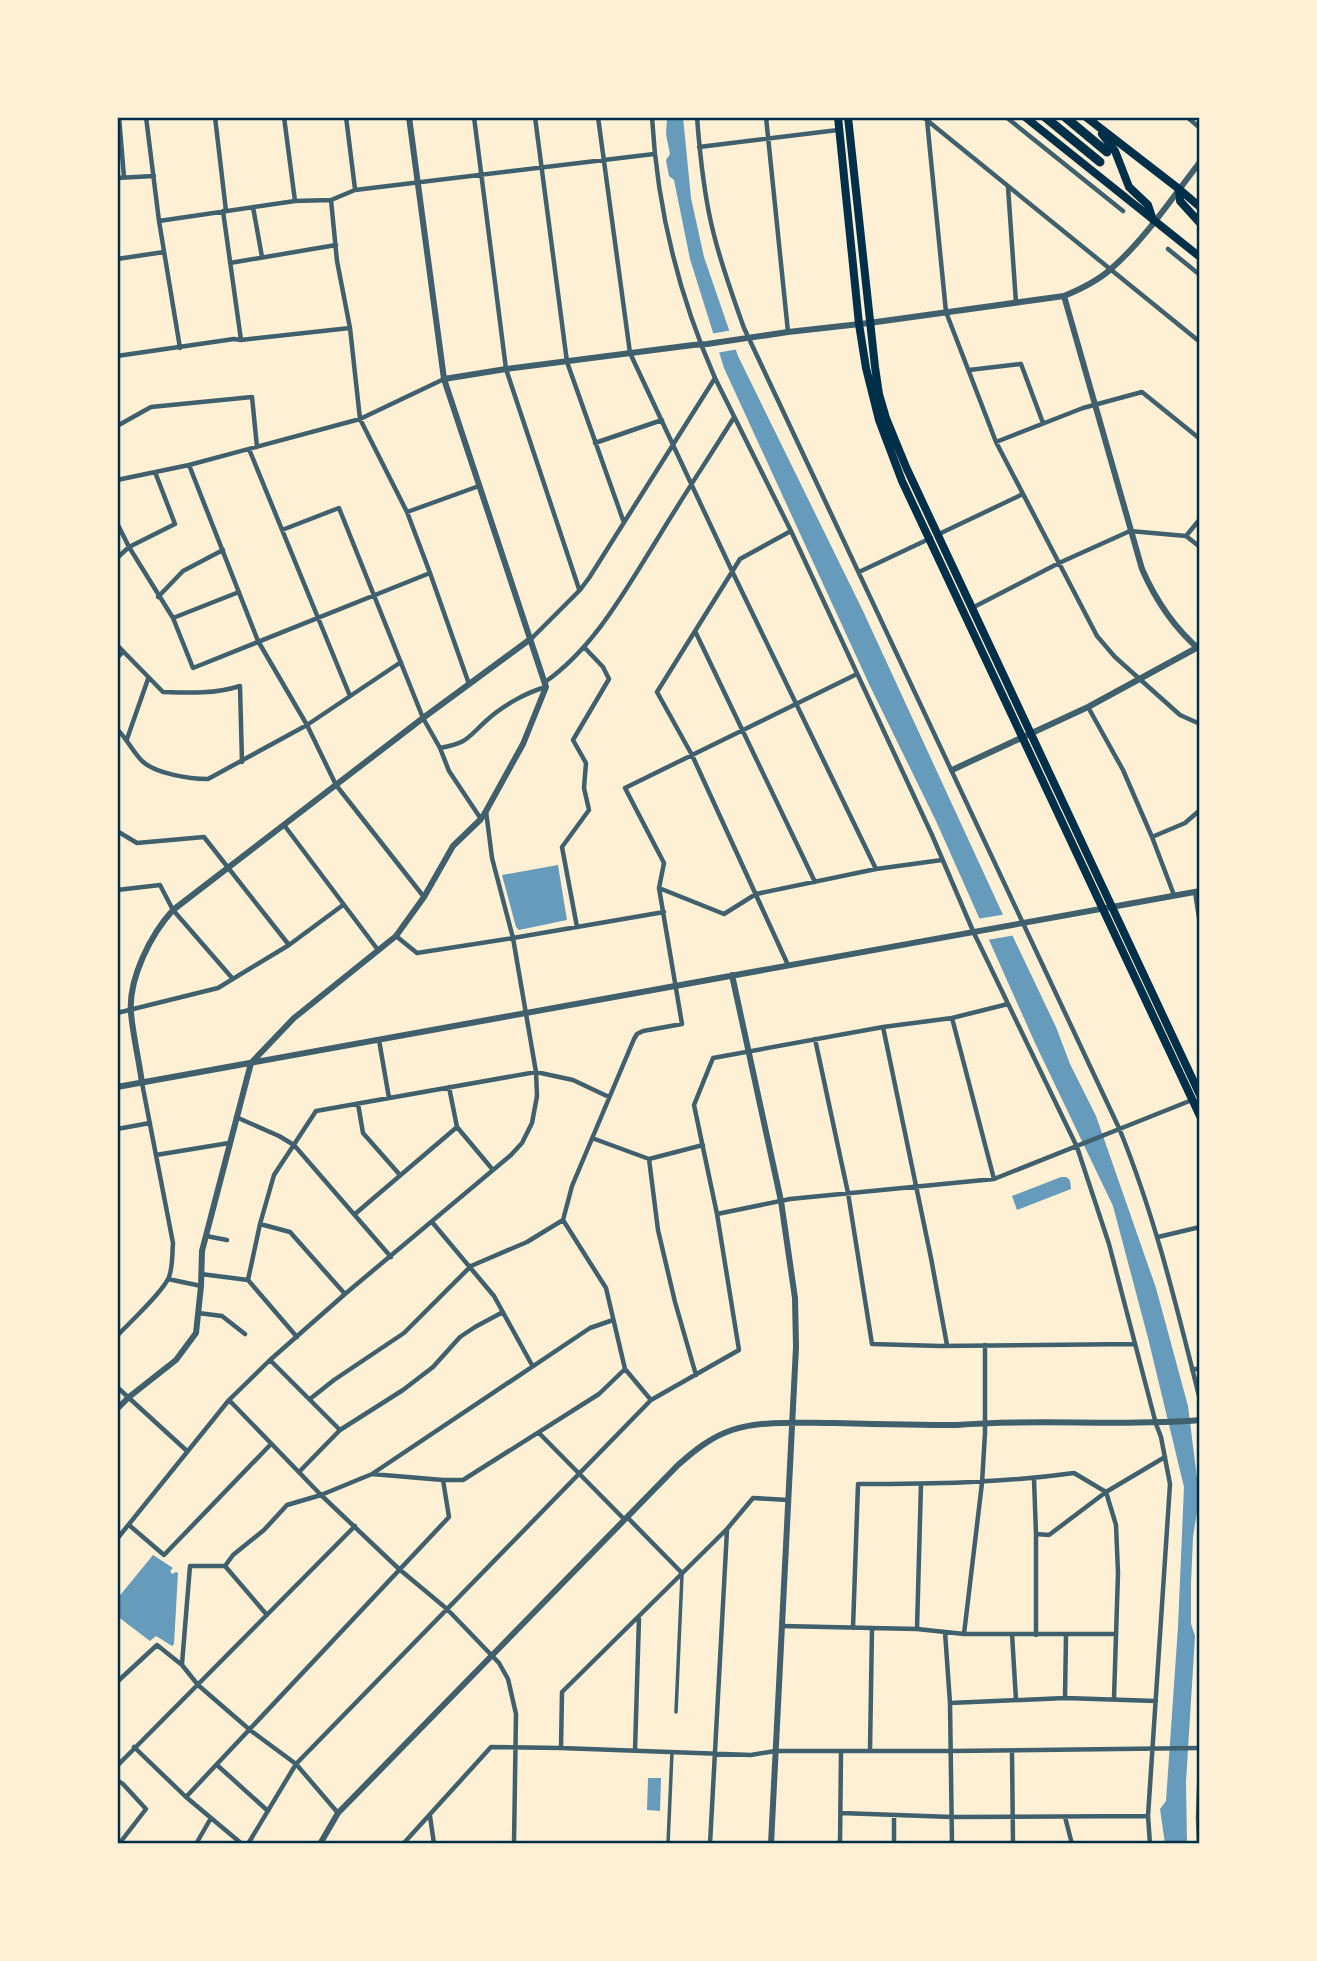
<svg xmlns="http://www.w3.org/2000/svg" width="1317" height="1961" font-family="Rubik,sans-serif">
  <rect width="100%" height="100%" fill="#fdf0d5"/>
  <!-- water -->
  <path fill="#669bbc" d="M667 117H683L691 198 704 257 738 356 863 611 1016 943 1056 1027 1070 1064 1096 1116 1156 1288 1188 1406 1197 1478 1198 1506 1193 1537 1191 1583V1624L1195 1636 1186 1782 1187 1844H1165L1160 1809 1166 1801 1178 1627 1184 1487 1148 1338 1113 1206 1035 1043 936 821 869 684 724 368 690 259 674 180 669 176 666 160 670 154 666 134Z
    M558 865 567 920 519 930 516 927 502 875Z
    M1061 1177H1066L1070 1180 1071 1189 1017 1210 1012 1196Z
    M153 1555 173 1568 170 1571 172 1574 176 1572 178 1573 174 1644 172 1646 156 1636 150 1641 117 1616V1599Z
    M648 1778H661L660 1811 647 1810Z"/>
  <!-- pier -->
  <path fill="#fdf0d5" d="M733 330 739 349 716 353 710 334Z
    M1007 914 1016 935 987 940 977 919Z"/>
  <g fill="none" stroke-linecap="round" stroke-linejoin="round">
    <!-- pedestrian -->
    <path stroke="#3f606c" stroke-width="3.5" d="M676 1712 682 1575
      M668 1844 672 1752"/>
    <!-- minor -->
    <path stroke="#3f606c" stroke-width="4.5" d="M119 117 124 177
      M146 117 159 221 180 348
      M215 117 226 211
      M284 117 295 201
      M346 117 355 189
      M474 117 506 369 579 589
      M535 117 567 362 623 520
      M598 117 630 353 732 571 876 869
      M697 117C700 157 704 197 714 235 722 267 733 297 744 328L1119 1128C1155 1216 1177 1308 1200 1400
      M766 117 788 332
      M923 117 1200 342
      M1006 117 1123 211
      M1187 117 1200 128
      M927 120 946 312 996 442 1097 636 1115 657 1180 715 1200 724
      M699 147 838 130
      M117 178 154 176
      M1008 187 1016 303
      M331 200 337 261 350 328 360 419 407 512 430 573 469 684
      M253 207 262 257
      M223 211 241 340
      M159 221 295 201 331 200 355 190 654 154
      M1168 249 1200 275
      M117 259 164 252
      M230 263 336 245
      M117 356 234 339 241 340 350 328
      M969 370 1021 364 1043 423
      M715 378 791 531 932 835 973 931 1077 1147 1109 1244 1156 1424 1161 1437 1170 1484 1148 1816 1150 1844
      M117 426 151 407 252 397 257 447
      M996 442 1083 408 1142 392 1200 439
      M595 443 662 420
      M249 449 350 696
      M189 465 258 641 307 725 336 785 424 897
      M117 480 189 465 360 419 444 379
      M407 512 479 486
      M117 523 129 547 173 618 193 668 430 573
      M282 530 339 508 423 718 440 748 449 771 481 819
      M939 534 1023 494
      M1186 536 1200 519
      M117 558 129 547 175 524 155 472
      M859 572 931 538
      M158 597 183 571 223 550
      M972 608 1059 563 1130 531 1186 536 1200 547
      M173 618 239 592
      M695 631 815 882
      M530 640 580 590 589 578 715 378C679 296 657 207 652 117
      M117 645 163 692C190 693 215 694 240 686L242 762
      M117 658 123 652
      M545 682C595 647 626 589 658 538 682 498 708 459 733 419
      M1088 707 1123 770 1152 837 1174 895
      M117 729C127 739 133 752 142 761 156 774 190 779 208 779L307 725 401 662
      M127 739 148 679
      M440 748C468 743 467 738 487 720 502 706 527 692 546 687
      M284 825 378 950
      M117 831 137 843 204 837 289 945
      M1152 837 1185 823 1200 810
      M659 888 724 914 756 894 876 869 942 860
      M117 890 160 885 173 910 233 979
      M1195 892 1200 924
      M577 927 562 847 589 810 584 788 586 763 573 740 609 679 603 667 584 647
      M396 936 417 953 513 938 664 912
      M788 965 692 755 657 692 740 559 791 531
      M117 1013 218 988 289 945 343 905
      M952 1018 994 1179
      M883 1027 931 1258 947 1345
      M815 1039 848 1193 872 1344 940 1346 1135 1344
      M379 1040 389 1098
      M449 1087 457 1127 493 1170
      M358 1104 363 1133 400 1175
      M236 1117 279 1136 294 1145 391 1257
      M117 1129 150 1123
      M592 1138 649 1159 703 1145
      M156 1155 229 1143
      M649 1159 658 1230 675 1302 696 1375
      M355 1214 457 1127
      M717 1214 790 1199 994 1179 1192 1100
      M563 1220 606 1288 625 1369 651 1400
      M432 1222 494 1296 532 1365
      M260 1224 290 1232 345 1294
      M206 1236 227 1240
      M1158 1237 1200 1227
      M201 1274 248 1280 297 1337
      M168 1279 201 1286
      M248 1280 260 1224 274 1175 316 1111 536 1072 573 1080 609 1097
      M198 1313 222 1316 245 1334
      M117 1336C130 1322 163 1292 169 1277 173 1266 172 1254 173 1243L142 1083
      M270 1360 340 1430
      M1192 1370 1200 1368
      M117 1387 187 1451
      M310 1399 334 1380 404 1333 471 1266 527 1242 563 1220 572 1186 634 1039 637 1034 643 1031 682 1024 659 888 664 863 625 788 857 674
      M229 1400 321 1495 399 1569 447 1609 499 1663 508 1679 516 1714 514 1844
      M539 1433 624 1519
      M299 1472 340 1430 403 1390 433 1367 460 1337 475 1327 503 1312
      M372 1474 443 1480H463L599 1394 625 1369
      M1034 1479 1036 1534V1635
      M921 1484 917 1629 964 1634H1115
      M627 1517 682 1573
      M129 1525 164 1555 271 1444
      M1036 1534 1049 1535 1106 1492 1165 1457
      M117 1539 229 1400 270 1360 345 1294 511 1155 522 1143 532 1123 537 1096 536 1072 513 938 492 858 486 811
      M225 1566 233 1555 264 1530 287 1505 321 1495 372 1474 590 1328 613 1320
      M782 1626 872 1628 870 1750
      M853 1628 858 1484C931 1484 1002 1483 1074 1473L1106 1492 1116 1525 1118 1573 1114 1698
      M872 1628 917 1629
      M945 1632 950 1703 952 1844
      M964 1634 982 1483 985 1433V1345
      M1012 1634 1016 1700
      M182 1664 190 1566H225L267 1615
      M117 1682 157 1645 182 1665 198 1685 250 1730 296 1764 338 1813
      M1065 1698 1066 1635
      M950 1703 1065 1698 1156 1701
      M134 1747 186 1797 242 1844
      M561 1748 562 1692 727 1529 753 1498 788 1500
      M635 1750 639 1618
      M1012 1751 1013 1844
      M217 1765 268 1811
      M117 1766 355 1526
      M117 1780 123 1784 146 1809 119 1844
      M186 1797 449 1517 443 1480
      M841 1813 952 1817 1148 1816
      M430 1816 434 1844
      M1065 1817 1072 1844
      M196 1844 211 1818
      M248 1844 296 1764 651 1400 739 1350 717 1214 694 1105 713 1058 883 1027 952 1018 1008 1004
      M403 1844 491 1747 561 1748 751 1755 775 1751H951L1200 1748
      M710 1844 727 1530
      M840 1844 841 1752
      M894 1844V1816
      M1199 1844 1198 1818 1200 1758"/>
    <!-- tertiary -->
    <path stroke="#3f606c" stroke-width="6" d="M1064 296 1142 569C1156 601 1173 627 1200 650
      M444 379 506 369 693 345 707 344 788 332 869 323 1064 296C1081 289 1098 281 1112 268 1146 238 1172 198 1200 162
      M952 770 1088 707 1200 646
      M732 975 781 1201 795 1298 796 1347 771 1844
      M142 1083C139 1060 133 1036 131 1013 128 979 151 934 173 910L423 718 529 640
      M117 1087 1200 891
      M117 1409 129 1397 176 1360 196 1333 201 1286 202 1251 251 1063 294 1018 396 936 424 897 453 846 481 819 486 811 523 744 546 687 444 379 409 117
      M320 1844 338 1813 678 1465C695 1450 711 1437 732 1430 764 1420 800 1423 834 1423 875 1424 916 1425 957 1425 1037 1418 1119 1427 1200 1420"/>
    <!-- primary -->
    <path stroke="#003049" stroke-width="8" d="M838 117 859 324 866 368 879 420 902 481 1200 1116
      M848 117 875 367 879 394 886 418 906 467 1200 1095"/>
    <!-- trunk -->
    <path stroke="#003049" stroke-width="8" d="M1025 117 1200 257
      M1086 117 1179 189 1200 207
      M1102 134 1115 151 1129 187 1148 205 1153 220
      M1179 189 1180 201 1200 223"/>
    <!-- motorway -->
    <path stroke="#003049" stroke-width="9" d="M1045 117 1100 162
      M1065 117 1107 152"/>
  </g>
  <!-- border -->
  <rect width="1317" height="1961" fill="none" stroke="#fdf0d5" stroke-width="238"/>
  <rect x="119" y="119" width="1079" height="1723" fill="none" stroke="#003049" stroke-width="2.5"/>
</svg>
